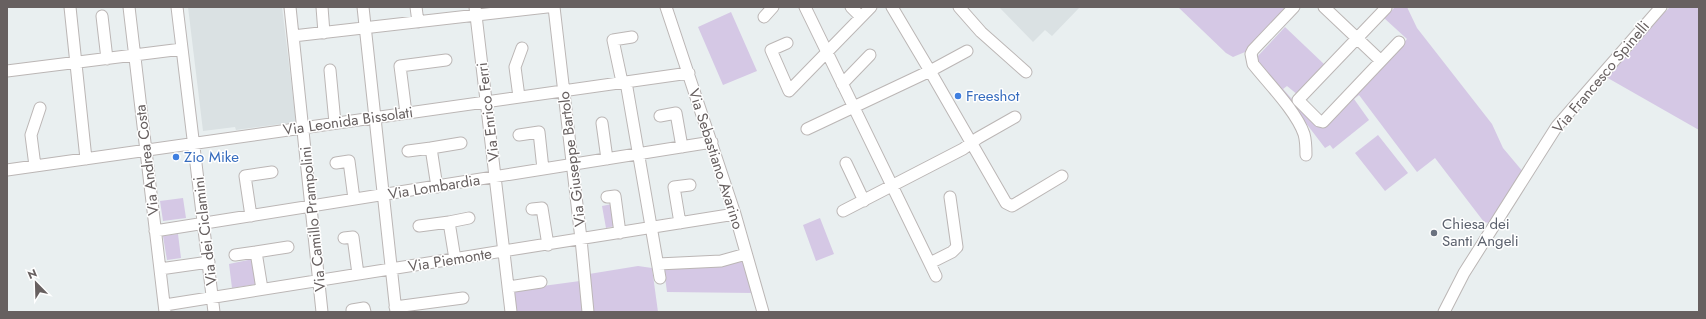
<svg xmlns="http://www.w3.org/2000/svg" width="1706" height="319" font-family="Jost,sans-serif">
  <rect width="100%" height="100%" fill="#e9eff0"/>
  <!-- education -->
  <path fill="#dae1e3" d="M188 7H282L296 122 236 130 235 127 203 131Z
    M999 7H1078L1079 8 1052 36 1045 30 1033 42Z"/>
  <!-- green -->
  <path fill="#d5c8e5" d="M1178 7H1287L1245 52 1233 57 1226 53Z
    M1395 7H1407L1417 28 1492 124 1503 148 1524 173 1489 223 1484 222 1435 158 1417 172 1359 95 1354 99 1369 120 1333 149 1330 145 1325 148 1256 58 1285 27 1325 65 1298 95 1287 86 1283 89 1316 126 1320 127 1326 123 1407 39 1384 18Z
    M1670 7H1699V130L1606 77 1645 32Z
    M731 12 757 71 723 85 698 27Z
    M1378 135 1408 173 1385 191 1355 153Z
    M183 198 186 218 163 221 160 201Z
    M612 204 615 226 606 228 602 206Z
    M820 218 834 254 816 261 803 225Z
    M178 234 181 258 167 260 163 236Z
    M253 259 257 284 232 288 229 264Z
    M745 261 753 293 667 292 664 270 666 268 718 267Z
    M638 266 652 268 658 312H593L589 274Z
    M580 281 583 312H516L513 290Z"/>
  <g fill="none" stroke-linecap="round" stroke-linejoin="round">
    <defs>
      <path id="minor" d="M70 7 86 159
        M129 7 165 312
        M177 7 214 312
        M290 7 322 312
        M322 7 324 33
        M363 7 396 312
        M416 7 418 22
        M475 7 511 312
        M554 7 581 239 588 312
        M666 7 735 214 763 312
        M805 7 936 276
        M851 7 861 17
        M892 7 930 71 1006 203 1012 206 1062 176
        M959 7 981 32 1026 72
        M1294 7 1253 50 1251 54 1253 64C1268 83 1296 111 1304 134 1306 141 1306 148 1306 155
        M1324 7 1381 61
        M1386 8 1298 100 1319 121 1323 122 1399 42
        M102 16 107 59
        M764 17 773 7
        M293 36 547 7
        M787 43 771 50 789 91 871 7
        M330 70 335 123
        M7 71 182 49
        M622 82 613 40 632 37
        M626 82 660 278
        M842 84 870 55
        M519 97 515 67 522 48
        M406 113 400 66 446 60
        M660 116 676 113 682 147
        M602 123 607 159
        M807 129 930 71 967 51
        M519 135 539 132 543 169
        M408 151 431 148
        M336 163 349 161 354 199
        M846 163 864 201
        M35 166 31 135 40 108
        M7 170 689 73
        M437 187 431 148 461 143
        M607 197 615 196 620 233
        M532 209 542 208 548 245
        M843 211 963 149 978 138 1015 117
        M251 216 245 176 272 172
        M680 223 674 187 690 185
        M419 226 449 222
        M155 231 712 142
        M344 238 353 237 358 274
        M235 255 256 252
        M455 259 449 222 469 218
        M930 263 952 252 957 247 950 197
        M658 264 721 261 746 254
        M160 269 209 262
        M508 287 541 282
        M262 289 256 252 288 247
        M165 305 735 214
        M395 307 463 298
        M352 310 364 308 365 312
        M1444 312 1464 273 1557 126 1661 7"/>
    </defs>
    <!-- minor casing -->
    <use href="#minor" stroke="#bbb6b5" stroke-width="13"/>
    <!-- minor -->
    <use href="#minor" stroke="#fff" stroke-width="11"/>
  </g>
  <!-- markers -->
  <g fill="#3f7fe0" stroke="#fff" stroke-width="1.5">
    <circle cx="958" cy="96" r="4"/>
    <circle cx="176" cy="157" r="4"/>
  </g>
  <circle fill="#6b7280" stroke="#fff" stroke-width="1.5" cx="1434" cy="233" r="4"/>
  <g text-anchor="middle" stroke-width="3" stroke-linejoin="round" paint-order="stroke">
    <!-- street labels -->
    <g font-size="15" fill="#676060" stroke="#fff">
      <text transform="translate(1601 77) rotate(-50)" y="5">Via Francesco Spinelli</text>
      <text transform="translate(488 112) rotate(-97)" y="5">Via Enrico Ferri</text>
      <text transform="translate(348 121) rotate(-8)" y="5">Via Leonida Bissolati</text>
      <text transform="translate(572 159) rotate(-97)" y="5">Via Giuseppe Bartolo</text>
      <text transform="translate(716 159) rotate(72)" y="5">Via Sebastiano Avarino</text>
      <text transform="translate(147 160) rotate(-97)" y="5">Via Andrea Costa</text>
      <text transform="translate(434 187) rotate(-9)" y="5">Via Lombardia</text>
      <text transform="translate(313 219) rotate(-96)" y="5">Via Camillo Prampolini</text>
      <text transform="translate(205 231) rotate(-97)" y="5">Via dei Ciclamini</text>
      <text transform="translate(450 260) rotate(-9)" y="5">Via Piemonte</text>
    </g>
    <!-- shop labels -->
    <g font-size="15" fill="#366cbe" stroke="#fff" text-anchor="start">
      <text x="966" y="101">Freeshot</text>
      <text x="184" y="162">Zio Mike</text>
    </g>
    <!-- worship labels -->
    <g font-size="15" fill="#5b616d" stroke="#fff" text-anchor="start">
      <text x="1442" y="229">Chiesa dei<tspan x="1442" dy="17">Santi Angeli</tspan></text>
    </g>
  </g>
  <!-- border -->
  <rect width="1706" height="319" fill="none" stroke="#676060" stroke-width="16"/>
  <!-- north arrow -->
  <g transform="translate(36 283) rotate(337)" stroke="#ffffff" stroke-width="3" paint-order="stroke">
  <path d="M0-3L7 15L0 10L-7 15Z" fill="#676060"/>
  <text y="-6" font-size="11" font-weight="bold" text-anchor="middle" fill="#676060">N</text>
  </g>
</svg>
